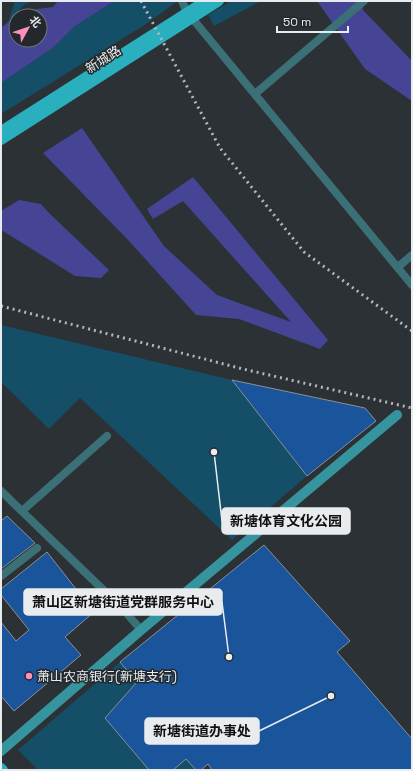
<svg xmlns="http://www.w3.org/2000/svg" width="413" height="771" font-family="'Space Grotesk','Noto Sans SC',sans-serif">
  <rect width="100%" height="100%" fill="#2b3135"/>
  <!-- green -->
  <path fill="#144e67" d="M15 1H33L24 5 8 22Z
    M114 1H178L143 26 1 114V83L54 47 74 27Z
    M231 1H261L214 26 208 15Z
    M1 325 232 380 307 476 232 540 80 398 49 429 1 382Z
    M120 662 137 682 105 718 149 770H38L18 750Z
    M186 759 196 770H173Z"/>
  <!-- water -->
  <path fill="#464494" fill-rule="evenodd" d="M58 1H114L74 27 54 47 1 83V28L21 11 53 7ZM16 16H40V40H16Z
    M317 1H362L363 10 412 61V101L365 69Z
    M82 128 164 246 217 295 291 322 183 201 153 219 147 209 193 177 328 340 320 349 239 319 196 315 129 241 43 153Z
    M19 200 41 204 49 213 109 270 101 278 75 276 3 231 1 232V211Z"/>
  <!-- building -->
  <path fill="#1a549a" stroke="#8c9096" d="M232 380 365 408 376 421 307 476Z
    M7 516 35 543 1 569V521Z
    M264 545 350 641 337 652 412 739V770H212L208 764 201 770H196L186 759 173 770H149L105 718 137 682 120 662Z
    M47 552 94 612 65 637 81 655 14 711 1 696V622L16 641 29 630 1 595V589Z"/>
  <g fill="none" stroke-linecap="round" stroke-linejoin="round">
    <!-- street -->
    <path stroke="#3b7077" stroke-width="8" d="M182 1 187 12 412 285
      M255 94 364 1
      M398 267 412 255
      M1 491 123 609 141 630
      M22 511 107 436
      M1 576 37 548"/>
    <!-- secondary -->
    <path stroke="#36949f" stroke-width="10" d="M1 751 141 630 397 415"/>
    <!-- primary -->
    <path stroke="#29afbd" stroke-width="10" d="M1 131 205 1
      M1 140 219 1
      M1 768 3 770"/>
    <!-- rail -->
    <path stroke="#b3b7ba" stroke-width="3" stroke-dasharray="2 4" stroke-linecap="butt" d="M141 1 220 148 304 252 412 331
      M1 306 243 369 412 408"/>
  </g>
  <!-- markers -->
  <circle fill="#fe8ebb" stroke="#22282b" stroke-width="1.5" cx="29" cy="676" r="4"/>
  <g text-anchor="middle" stroke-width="3" stroke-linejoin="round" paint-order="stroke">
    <!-- street labels -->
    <g font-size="13" fill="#e8ecee" stroke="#22282b">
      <text transform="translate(103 59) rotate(-33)" y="5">新城路</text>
    </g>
    <!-- poi labels -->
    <g font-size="13" fill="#e8ecee" stroke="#22282b" text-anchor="start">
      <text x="37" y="681">萧山农商银行(新塘支行)</text>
    </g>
  </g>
  <!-- callouts -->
  <path fill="none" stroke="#e8ecee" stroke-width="1.5" d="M214 452L222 521M229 657L222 602M331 696L259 731"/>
  <g fill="#e8ecee" stroke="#22282b" stroke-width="1.5">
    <circle cx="214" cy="452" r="4"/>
    <circle cx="229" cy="657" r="4"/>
    <circle cx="331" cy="696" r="4"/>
  </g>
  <g fill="#e8ecee" stroke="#e8ecee" stroke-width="1.5">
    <rect x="222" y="508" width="128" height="26" rx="4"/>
    <rect x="24" y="589" width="198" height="26" rx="4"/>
    <rect x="145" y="718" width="114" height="26" rx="4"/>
  </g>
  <g font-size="14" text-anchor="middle" font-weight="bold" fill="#111">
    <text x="286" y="526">新塘体育文化公园</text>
    <text x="123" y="607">萧山区新塘街道党群服务中心</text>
    <text x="202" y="736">新塘街道办事处</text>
  </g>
  <!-- border -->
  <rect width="413" height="771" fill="none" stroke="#e8ecee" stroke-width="4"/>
  <!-- north arrow -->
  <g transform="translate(28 28) rotate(50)"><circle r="19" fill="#22282b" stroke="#717679"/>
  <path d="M0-3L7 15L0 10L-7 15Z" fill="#fe8ebb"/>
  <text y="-6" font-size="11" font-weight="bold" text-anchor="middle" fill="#e8ecee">北</text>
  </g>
  <!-- scale -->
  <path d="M277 26v6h71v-6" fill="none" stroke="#e8ecee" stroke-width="2"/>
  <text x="283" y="26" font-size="12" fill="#e8ecee" stroke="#22282b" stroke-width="3" paint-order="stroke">50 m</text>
</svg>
